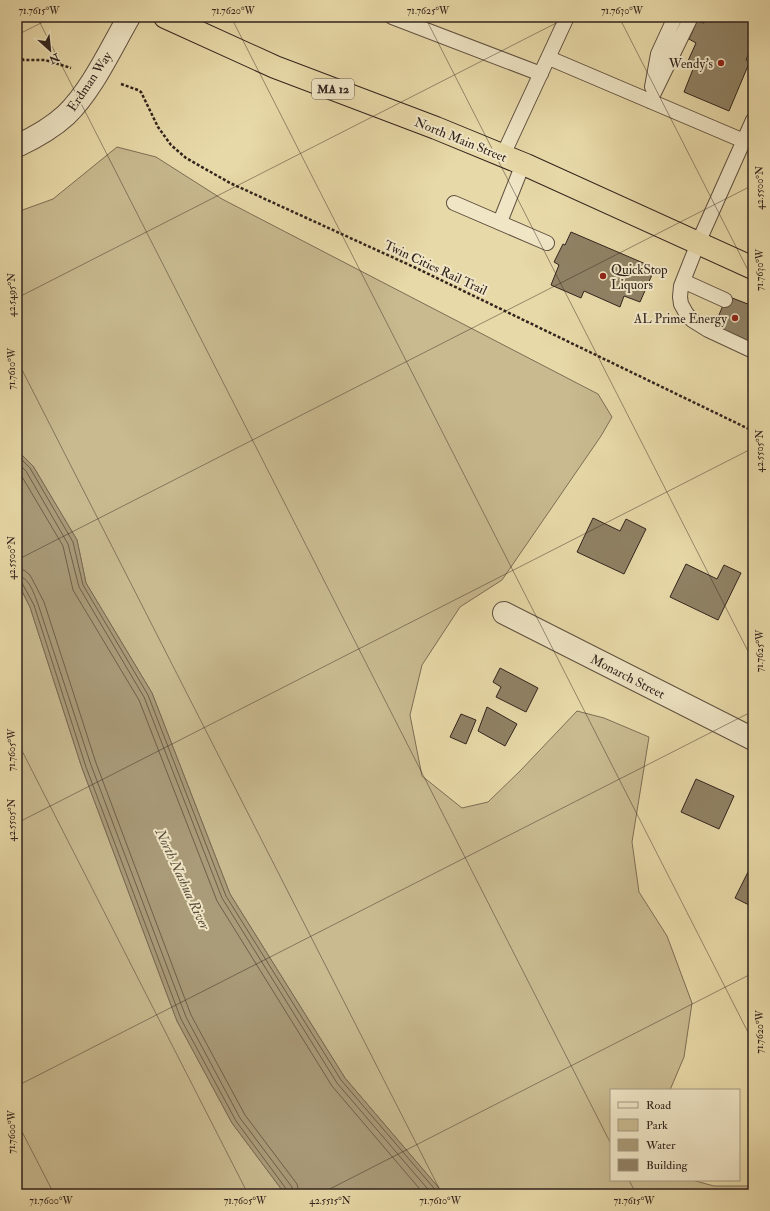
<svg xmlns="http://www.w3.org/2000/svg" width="770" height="1211" font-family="'IM FELL Double Pica',serif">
  <rect width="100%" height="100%" fill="#e8d9a8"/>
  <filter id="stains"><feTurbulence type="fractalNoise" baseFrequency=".005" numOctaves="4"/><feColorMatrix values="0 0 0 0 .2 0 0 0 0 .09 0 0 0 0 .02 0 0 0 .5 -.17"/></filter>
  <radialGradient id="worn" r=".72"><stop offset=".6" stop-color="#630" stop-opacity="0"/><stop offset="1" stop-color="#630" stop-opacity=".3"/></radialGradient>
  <!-- green -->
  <path fill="#c9ba90" stroke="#7d6e56" d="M117 147 156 157 222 199 598 394 612 417 601 436 502 580 460 607 422 665 410 715 422 776 462 808 488 802 520 771 577 711 604 718 649 737 632 842 639 892 667 936 692 1003 684 1057 670 1090H611V1180H692L714 1186H753V1194H444L345 1078 230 894 152 693 86 583 77 540 33 466 17 450V212L53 199Z
    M17 581 30 607 82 768 177 1021 232 1123 285 1194H17Z"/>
  <!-- water -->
  <path fill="#aa9b79" stroke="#7a6b54" d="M17 450 33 466 77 540 86 583 152 693 230 894 345 1078 444 1194H285L232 1123 177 1021 82 768 30 607 17 581Z"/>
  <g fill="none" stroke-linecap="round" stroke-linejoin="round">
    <!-- shore -->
    <path stroke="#6e5f4b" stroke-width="1" d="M17 455 30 468 73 542 83 585 148 695 226 896 341 1080 439 1194
      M17 462 26 471 68 544 79 587 144 697 222 898 337 1083 432 1194
      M17 471 21 475 63 546 73 590 139 700 217 901 332 1086 424 1194
      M17 570H24L30 575 44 602 96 763 191 1015 245 1115 297 1184 299 1194
      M17 576C29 576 34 594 38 604L91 765 186 1017 240 1118 292 1187 293 1194
      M17 581 22 583 34 605 86 767 181 1019 236 1121 287 1190 288 1194"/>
  </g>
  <!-- building -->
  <path fill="#908265" stroke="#31231d" d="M707 17H753V43L746 60 750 61 729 111 684 92 695 64 688 61 696 43 689 39 697 21 704 23Z
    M571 232 655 268 640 302 624 296 620 307 584 291 581 298 551 285 559 265 554 262 563 244 565 245Z
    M727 296 753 306V345L713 329Z
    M593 518 620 531 626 519 646 529 624 574 577 552Z
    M686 564 717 579 724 565 741 573 718 620 670 597Z
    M500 668 538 688 526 712 496 697 501 687 493 682Z
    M487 707 517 724 505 746 478 731Z
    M461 714 476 720 466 744 450 737Z
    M696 779 734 796 719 829 681 812Z
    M748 872 753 875V907L735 898Z"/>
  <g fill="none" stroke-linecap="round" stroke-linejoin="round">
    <defs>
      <path id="lane" d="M392 17 541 74
        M549 58 744 141
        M652 87 658 54 675 17
        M650 101 691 17
        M753 120 698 243 681 286 680 297 681 304 686 313 692 320 708 330 753 351
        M503 155 567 17
        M454 203 547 243
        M500 222 523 164
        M683 281 725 300"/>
      <path id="street" d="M17 146C34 138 52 128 66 115 92 90 111 48 129 17
        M504 613 753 739"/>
      <path id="highway" d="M165 17 275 67 436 128 526 165 753 268"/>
    </defs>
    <!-- lane casing -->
    <use href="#lane" stroke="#5f5040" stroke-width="16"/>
    <!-- street casing -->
    <use href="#street" stroke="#5f5040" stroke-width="24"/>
    <!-- highway casing -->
    <use href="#highway" stroke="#31231d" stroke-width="24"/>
    <!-- path -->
    <path stroke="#31231d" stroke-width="2.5" stroke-dasharray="3 2" stroke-linecap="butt" d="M17 57 24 60H45L71 68
      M121 84 138 90 141 92 158 127 171 145 186 158 230 183 416 268 753 431"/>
    <!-- lane -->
    <use href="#lane" stroke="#f0e6c6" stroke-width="14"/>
    <!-- street -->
    <use href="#street" stroke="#f0e6c6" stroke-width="22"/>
    <!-- highway -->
    <use href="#highway" stroke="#e8d9a8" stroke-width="22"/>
  </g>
  <!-- ticks -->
  <path fill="none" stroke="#31231d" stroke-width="1" stroke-opacity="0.45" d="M37 17 611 1144M231 17 753 1042M425 17 753 661M619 17 753 280M17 35 53 17M17 298 568 17M17 360 442 1194M17 560 753 185M17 741 248 1194M17 823 753 448M17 1086 753 711M17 1122 54 1194M629 1180 636 1194M320 1194 753 973"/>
  <!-- markers -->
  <g fill="#8f2418" stroke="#f0e6c6" stroke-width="1.5">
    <circle cx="721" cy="63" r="4"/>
    <circle cx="603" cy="276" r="4"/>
    <circle cx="735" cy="318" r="4"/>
  </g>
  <g text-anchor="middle" stroke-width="4" stroke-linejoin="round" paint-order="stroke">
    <!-- shield labels -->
    <rect fill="#f0e6c6" stroke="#6a5e50" stroke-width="1" x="312" y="79" width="42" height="20" rx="3"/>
    <g font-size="12" font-weight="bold" fill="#31231d">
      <text x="333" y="93">MA 12</text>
    </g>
    <!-- poi labels -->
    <g font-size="13" fill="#31231d" stroke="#f0e6c6" text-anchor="end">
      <text x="713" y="68">Wendy's</text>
      <text x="611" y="274" text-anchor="start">QuickStop<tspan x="611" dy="15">Liquors</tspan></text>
      <text x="727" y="323">AL Prime Energy</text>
    </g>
    <!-- street labels -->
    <g font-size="13" fill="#31231d" stroke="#f0e6c6">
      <text transform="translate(89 81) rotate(-56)" y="5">Erdman Way</text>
      <text transform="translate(461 139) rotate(22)" y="5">North Main Street</text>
      <text transform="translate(436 267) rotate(25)" y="5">Twin Cities Rail Trail</text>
      <text transform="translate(628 676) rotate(27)" y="5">Monarch Street</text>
    </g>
    <!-- water labels -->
    <g font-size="14" font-style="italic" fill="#5b4d3d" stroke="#f0e6c6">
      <text transform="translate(183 879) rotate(65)" y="5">North Nashua River</text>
    </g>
  </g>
  <!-- margin -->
  <rect width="770" height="1211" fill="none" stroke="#e8d9a8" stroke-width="44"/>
  <!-- legend -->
  <rect x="610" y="1089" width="130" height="92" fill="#f0e6c6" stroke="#a49882"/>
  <rect x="618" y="1102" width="20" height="6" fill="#f0e6c6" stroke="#a49882"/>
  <text x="646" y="1109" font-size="12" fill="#31231d">Road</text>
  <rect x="618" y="1119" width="20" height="12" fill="#c9ba90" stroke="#a49882"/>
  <text x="646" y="1129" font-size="12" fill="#31231d">Park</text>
  <rect x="618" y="1139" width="20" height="12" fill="#aa9b79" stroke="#a49882"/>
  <text x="646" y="1149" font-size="12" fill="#31231d">Water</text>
  <rect x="618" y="1159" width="20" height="12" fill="#908265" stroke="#a49882"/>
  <text x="646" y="1169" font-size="12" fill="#31231d">Building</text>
  <!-- north arrow -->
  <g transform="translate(50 50) rotate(153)" stroke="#f0e6c6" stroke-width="3" paint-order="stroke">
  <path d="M0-3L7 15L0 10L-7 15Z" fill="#31231d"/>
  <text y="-6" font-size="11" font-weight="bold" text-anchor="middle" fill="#31231d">N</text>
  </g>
  <rect x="22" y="22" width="726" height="1167" fill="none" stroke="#31231d" stroke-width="1.5"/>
  <g font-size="10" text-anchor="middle" fill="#31231d">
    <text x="39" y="14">71.7615°W</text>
    <text x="233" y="14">71.7620°W</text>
    <text x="428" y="14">71.7625°W</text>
    <text x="622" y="14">71.7630°W</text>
    <text transform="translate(759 188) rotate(-90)" y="4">42.5500°N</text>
    <text transform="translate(759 270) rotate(-90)" y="4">71.7630°W</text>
    <text transform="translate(11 295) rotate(-90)" y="4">42.5495°N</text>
    <text transform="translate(11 369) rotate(-90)" y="4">71.7610°W</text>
    <text transform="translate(759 451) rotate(-90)" y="4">42.5505°N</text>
    <text transform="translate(11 558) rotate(-90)" y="4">42.5500°N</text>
    <text transform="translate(759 651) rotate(-90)" y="4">71.7625°W</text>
    <text transform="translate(11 750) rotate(-90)" y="4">71.7605°W</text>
    <text transform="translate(11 820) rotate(-90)" y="4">42.5505°N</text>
    <text transform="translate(759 1032) rotate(-90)" y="4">71.7620°W</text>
    <text transform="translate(11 1132) rotate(-90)" y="4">71.7600°W</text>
    <text x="51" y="1204">71.7600°W</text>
    <text x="245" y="1204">71.7605°W</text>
    <text x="330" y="1204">42.5515°N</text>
    <text x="440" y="1204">71.7610°W</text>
    <text x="634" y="1204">71.7615°W</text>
  </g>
  <rect width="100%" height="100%" filter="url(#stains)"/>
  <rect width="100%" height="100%" fill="url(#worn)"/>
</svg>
